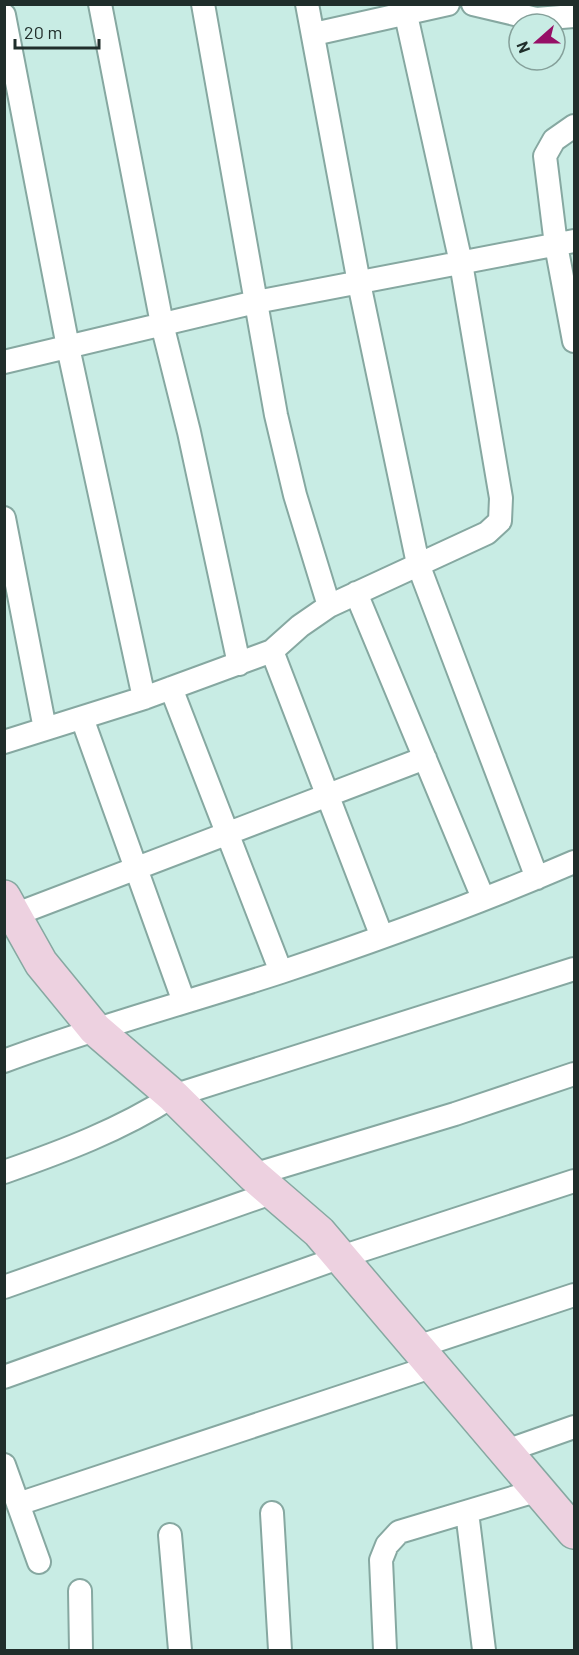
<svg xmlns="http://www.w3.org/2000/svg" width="579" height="1655" font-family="Barlow,sans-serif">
  <rect width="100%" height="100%" fill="#c8ece4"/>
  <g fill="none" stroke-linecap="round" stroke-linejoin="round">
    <defs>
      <path id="minor" d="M100 4 162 324 189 432 239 664
        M203 4 276 415 295 495 329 606
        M307 4 359 283 418 564 537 878
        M473 4 536 19 574 16
        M4 15 68 347 144 698
        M314 34 448 4
        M574 126 554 140 545 156 556 245 574 341
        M4 362 256 302 574 241
        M4 518 45 729
        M356 593 483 898
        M272 651 382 937
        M171 688 281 972
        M82 718 184 1002
        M4 742 144 698 272 651 300 626 329 606 487 533 500 521 501 498 461 263 406 15
        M14 915 425 758
        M4 1061C95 1027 189 1002 281 972 380 939 479 903 574 862
        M4 1172C64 1151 120 1130 173 1096L574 969
        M253 1175 455 1114 574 1074
        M4 1287 274 1192
        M417 1347 574 1295
        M4 1377 341 1257 574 1181
        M506 1451 574 1427
        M4 1465 39 1562
        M18 1504 434 1366
        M467 1512 484 1650
        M272 1513 280 1650
        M170 1535 180 1650
        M80 1591 81 1650
        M385 1650 381 1560 387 1545 399 1532 539 1490"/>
      <path id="secondary" d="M4 897 41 963 95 1029 173 1096 253 1175 319 1232 574 1532"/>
    </defs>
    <!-- minor casing -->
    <use href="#minor" stroke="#86a8a1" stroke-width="26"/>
    <!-- secondary casing -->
    <use href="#secondary" stroke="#86a8a1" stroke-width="36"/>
    <!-- minor -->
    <use href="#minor" stroke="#fff" stroke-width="22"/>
    <!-- secondary -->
    <use href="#secondary" stroke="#edd1e0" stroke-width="33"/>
  </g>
  <!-- border -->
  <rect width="579" height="1655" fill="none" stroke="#202e2b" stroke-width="12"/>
  <!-- north arrow -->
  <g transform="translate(537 42) rotate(249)"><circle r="28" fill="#c8ece4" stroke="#85a09a" stroke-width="1.5"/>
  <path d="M0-4.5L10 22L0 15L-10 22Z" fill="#960f66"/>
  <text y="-9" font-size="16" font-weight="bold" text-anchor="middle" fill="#202e2b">N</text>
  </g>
  <!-- scale -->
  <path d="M15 39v9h84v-9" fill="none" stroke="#202e2b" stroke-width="3"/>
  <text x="24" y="39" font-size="18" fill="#202e2b" stroke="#c8ece4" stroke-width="4.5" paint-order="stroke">20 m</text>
</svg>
